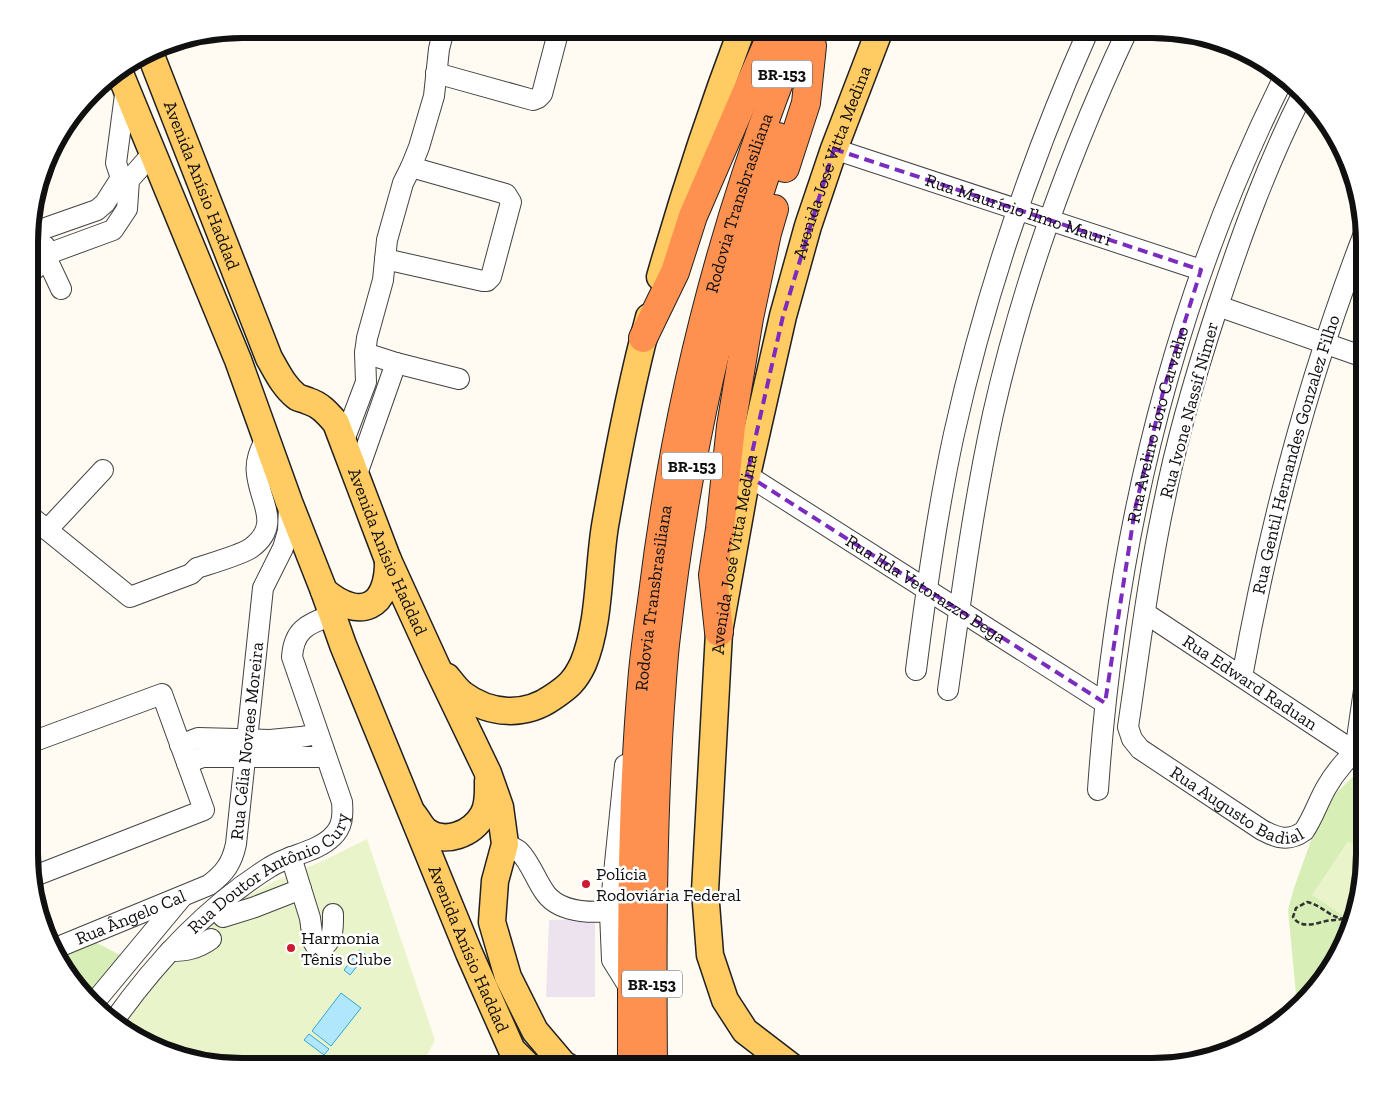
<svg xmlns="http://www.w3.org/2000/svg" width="1393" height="1096" font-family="'Zilla Slab',serif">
  <rect width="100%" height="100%" fill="#fffbf2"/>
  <!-- industrial -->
  <path fill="#ece3ef" d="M595 919V997H546L549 920Z"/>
  <!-- green -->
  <path fill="#d8eeb7" d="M1364 766V869L1348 936 1311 995 1297 1005 1288 910 1294 888 1314 832 1334 795Z
    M95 942 122 956 87 995 58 958Z"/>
  <!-- pitch -->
  <path fill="#e9f4ca" d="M367 839 435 1040 421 1067H228L160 1051 117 1024 218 912 275 881 327 859Z
    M1348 841 1364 851V869L1358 895 1344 916 1312 895Z"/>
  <!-- water -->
  <path fill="#b1e7fc" stroke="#31a6da" d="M359 950 366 955 350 975 344 970Z
    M341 993 361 1008 331 1046 312 1031Z
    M309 1034 329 1049 324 1055 304 1040Z"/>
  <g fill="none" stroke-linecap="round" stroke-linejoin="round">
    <defs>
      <g id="minor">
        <path d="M444 29 439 49 434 96 419 147 411 167 403 183 387 240 383 280 367 338 365 353 396 363 459 379"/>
        <path d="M436 73 533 100 538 98 542 94 559 29"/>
        <path id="s1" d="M1302 95C1267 164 1241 236 1217 309 1196 373 1177 437 1164 503 1148 577 1139 653 1128 727L1132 739 1140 749 1262 830C1277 838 1289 842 1304 831 1313 818 1318 802 1326 788 1336 770 1349 757 1364 742"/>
        <path id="s2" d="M834 149 1201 270"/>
        <path d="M40 230 97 210 105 203 121 178 116 163 126 87"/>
        <path d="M385 259 483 281H487L491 277 511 202 506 194 411 167"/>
        <path d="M30 273C40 266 45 258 45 246"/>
        <path d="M61 289 45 255 113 230 127 209 129 180 153 153"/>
        <path d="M1218 306 1364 357"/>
        <path d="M343 443 366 382 365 353"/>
        <path d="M357 474 396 363"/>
        <path id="s3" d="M747 475 1105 703"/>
        <path d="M30 516 130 597 191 574 197 568C209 564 241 555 251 548 282 525 260 503 257 474 255 461 260 450 266 438"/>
        <path d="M47 530 103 470"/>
        <path id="s4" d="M1145 613 1355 752 1364 690"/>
        <path d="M916 670C926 591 937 512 954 434 985 295 1031 159 1089 29"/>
        <path id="s5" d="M1242 677C1269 526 1308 379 1363 236"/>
        <path d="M948 690C961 598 973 506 993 414 1023 281 1070 152 1128 29"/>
        <path d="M29 743 162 694 204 810 32 877"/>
        <path d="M180 745 198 738 270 740 301 737 318 734"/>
        <path d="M187 763 203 757H326"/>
        <path d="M625 765 610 912 612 960 632 992"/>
        <path id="s6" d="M1098 790C1115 541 1172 301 1284 77"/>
        <path d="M505 844C510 846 515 848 519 851 531 863 536 881 546 894 562 915 598 913 622 910"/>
        <path d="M291 857 310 918 313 941 316 946 322 948C334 940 333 927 333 914"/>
        <path d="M223 917 255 907 301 889"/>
        <path id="s7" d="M51 950 209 885C225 873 232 863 236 844L263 588 283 548 288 531 289 507"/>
        <path d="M170 951C186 951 197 949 211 939"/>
        <path d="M93 1004 182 897"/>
        <path id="s8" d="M113 1022C155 963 209 905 270 867 288 855 317 852 332 837 343 827 343 815 342 802L292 657C294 628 309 624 332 615"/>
      </g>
      <g id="major">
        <path id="s9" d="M150 53 269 358C277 372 284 387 297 397 301 399 304 399 308 401 321 405 328 414 336 423L388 560 436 665 488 773 500 807 505 844 495 881 492 922 508 977 535 1031 563 1064 568 1067"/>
        <path id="s10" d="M119 71 238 360 289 502 324 591 343 645 469 953 512 1050 529 1067"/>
        <path d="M660 277C684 193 711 111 742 29"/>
        <path d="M324 591C361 622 389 607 388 560"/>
        <path d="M447 677C451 682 456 689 462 694 490 715 525 717 553 697 568 687 575 681 583 664 600 624 598 569 605 526 617 457 631 384 649 317"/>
        <path d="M414 815C418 820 421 827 426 831 445 845 472 834 483 815 489 805 488 793 488 781"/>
        <path id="s11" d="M792 1067 745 1031 725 1000 710 955 705 891 719 632 747 475 783 316 808 226 834 149 880 29"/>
      </g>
      <g id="highway">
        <path d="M785 168 806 103 812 46"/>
        <path d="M643 338 675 272 693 216 774 29"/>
        <path d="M719 632 713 575 720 529 731 426 749 318 767 233 774 209"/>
        <path id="s12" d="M632 1067C632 939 631 811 642 684 644 654 649 624 653 594 677 399 725 211 800 29"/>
        <path d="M653 1067C652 947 652 827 660 707 662 683 663 659 666 636 685 467 722 298 778 137"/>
      </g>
    </defs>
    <!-- minor casing -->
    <use href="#minor" stroke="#434343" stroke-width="22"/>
    <!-- major casing -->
    <use href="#major" stroke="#212121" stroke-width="29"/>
    <!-- highway casing -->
    <use href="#highway" stroke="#212121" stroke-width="30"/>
    <!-- path -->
    <path stroke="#323232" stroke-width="2.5" stroke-dasharray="5 2.5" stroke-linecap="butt" d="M1345 919C1330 918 1322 905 1307 902L1296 908 1293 917C1301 929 1314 924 1326 921 1337 919 1344 921 1353 914"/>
    <!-- minor -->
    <use href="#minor" stroke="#fff" stroke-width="20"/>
    <!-- major -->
    <use href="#major" stroke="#ffcb62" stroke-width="26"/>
    <!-- highway -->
    <use href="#highway" stroke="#ff9150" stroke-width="28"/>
  </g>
  <!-- marked area -->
  <path fill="none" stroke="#7b2cbf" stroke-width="4" stroke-dasharray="10 6" stroke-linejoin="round" d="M834 149 1201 270 1164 388 1135 509 1105 703 747 475 783 316Z"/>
  <!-- markers -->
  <g fill="#ce1932" stroke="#fff" stroke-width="2">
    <circle cx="586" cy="884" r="5"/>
    <circle cx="291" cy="948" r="5"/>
  </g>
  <g text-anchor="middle" stroke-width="5" stroke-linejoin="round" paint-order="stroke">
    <!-- shield labels -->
    <g fill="#fff" stroke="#585858" stroke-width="1">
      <rect x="752" y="60.5" width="60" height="27" rx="4"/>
      <rect x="662" y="452.5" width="60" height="27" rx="4"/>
      <rect x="622" y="970.5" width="60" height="27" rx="4"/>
    </g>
    <g font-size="16" font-weight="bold" fill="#101010">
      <text x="782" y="80">BR-153</text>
      <text x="692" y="472">BR-153</text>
      <text x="652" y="990">BR-153</text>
    </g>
    <!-- street labels -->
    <g font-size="18" fill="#101010" stroke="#fff">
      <text dy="6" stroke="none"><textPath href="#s11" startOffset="951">Avenida José Vitta Medina</textPath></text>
      <text dy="6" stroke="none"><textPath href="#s9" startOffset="142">Avenida Anísio Haddad</textPath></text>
      <text dy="6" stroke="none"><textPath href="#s12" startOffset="875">Rodovia Transbrasiliana</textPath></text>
      <text dy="6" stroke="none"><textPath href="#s2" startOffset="194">Rua Maurício Ilmo Mauri</textPath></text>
      <text transform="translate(1189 410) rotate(-75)" y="6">Rua Ivone Nassif Nimer</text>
      <text dy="6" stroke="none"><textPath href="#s6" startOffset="371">Rua Avelino Loio Carvalho</textPath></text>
      <text dy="6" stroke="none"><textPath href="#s5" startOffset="229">Rua Gentil Hernandes Gonzalez Filho</textPath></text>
      <text dy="6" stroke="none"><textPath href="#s9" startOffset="562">Avenida Anísio Haddad</textPath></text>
      <text dy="6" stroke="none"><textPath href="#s11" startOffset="546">Avenida José Vitta Medina</textPath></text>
      <text dy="6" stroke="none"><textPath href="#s3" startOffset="212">Rua Ilda Vetorazzo Bega</textPath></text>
      <text dy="6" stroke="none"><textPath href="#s12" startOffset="470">Rodovia Transbrasiliana</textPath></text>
      <text dy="6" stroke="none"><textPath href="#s4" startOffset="126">Rua Edward Raduan</textPath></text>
      <text dy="6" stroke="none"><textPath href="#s7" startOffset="325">Rua Célia Novaes Moreira</textPath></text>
      <text dy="6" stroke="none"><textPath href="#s1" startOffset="798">Rua Augusto Badial</textPath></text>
      <text dy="6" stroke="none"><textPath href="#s8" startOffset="219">Rua Doutor Antônio Cury</textPath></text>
      <text dy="6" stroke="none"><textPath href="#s7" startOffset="86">Rua Ângelo Cal</textPath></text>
      <text dy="6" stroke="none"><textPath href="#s10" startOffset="945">Avenida Anísio Haddad</textPath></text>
    </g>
    <!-- poi labels -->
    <g font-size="18" fill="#101010" stroke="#fff" text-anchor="start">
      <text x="596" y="880">Polícia<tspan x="596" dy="21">Rodoviária Federal</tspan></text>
      <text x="301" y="944">Harmonia<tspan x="301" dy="21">Tênis Clube</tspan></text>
    </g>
  </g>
  <!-- crop -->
  <path d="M0 0H1393V1096H0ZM242 38H1152A204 204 0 0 1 1356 242V854A204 204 0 0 1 1152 1058H242A204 204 0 0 1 38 854V242A204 204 0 0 1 242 38Z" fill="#fff" fill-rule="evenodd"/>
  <path fill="none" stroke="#101010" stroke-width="6" d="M242 38H1152A204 204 0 0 1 1356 242V854A204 204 0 0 1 1152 1058H242A204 204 0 0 1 38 854V242A204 204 0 0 1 242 38Z"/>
</svg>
